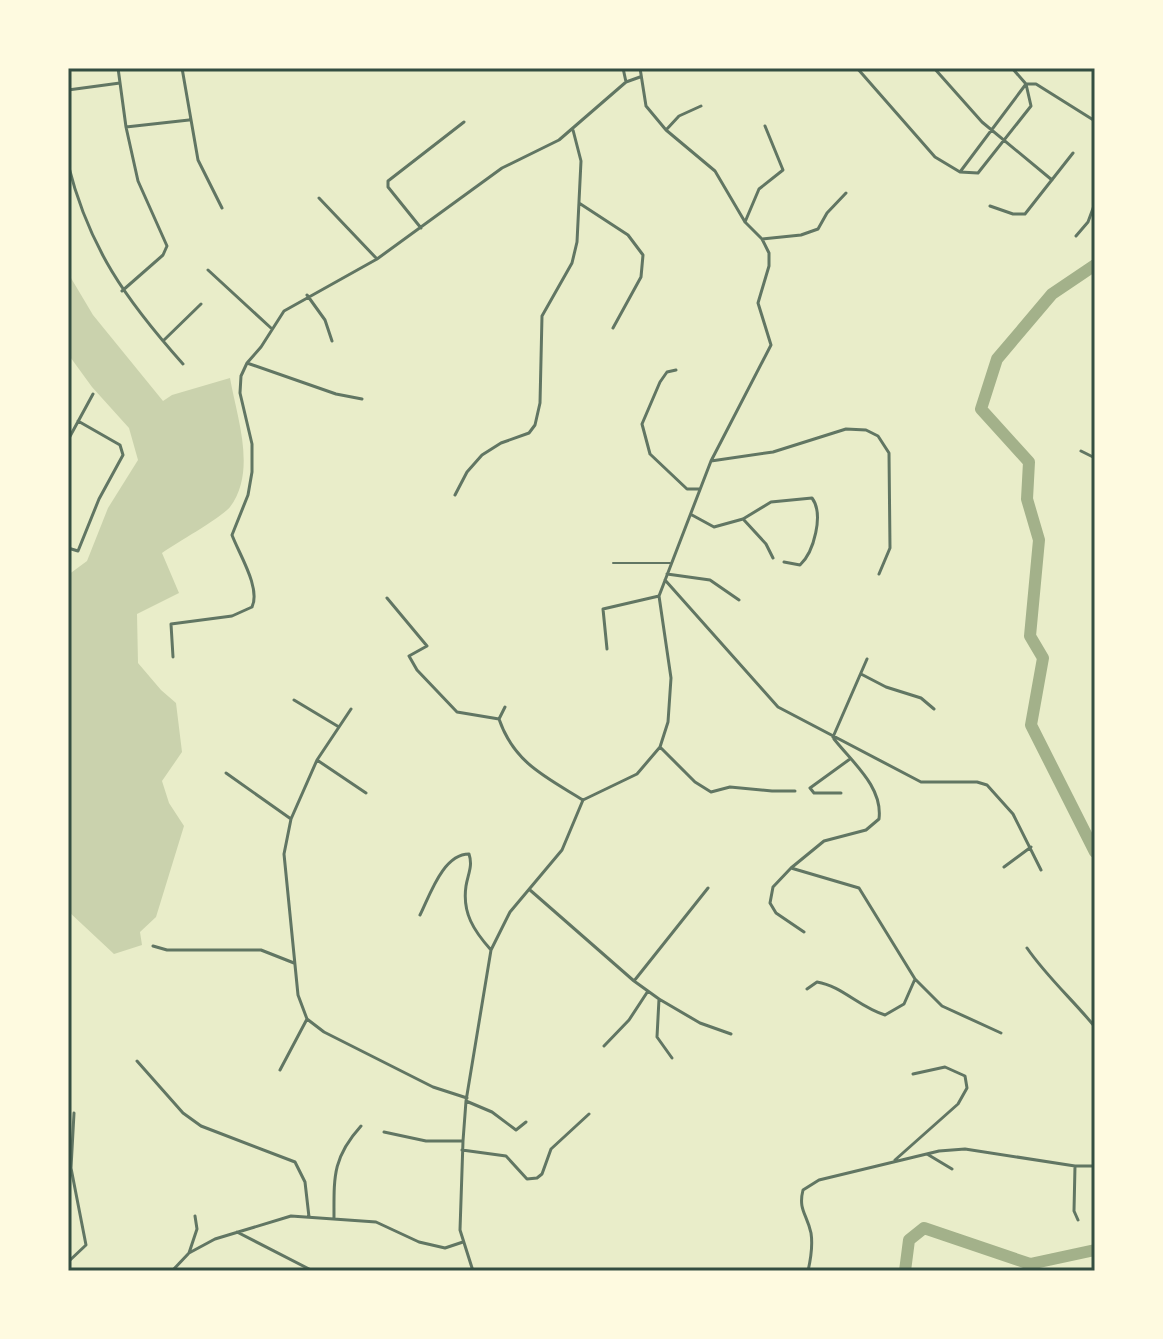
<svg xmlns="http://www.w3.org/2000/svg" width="1163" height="1339" font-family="'IBM Plex Sans',sans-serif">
  <rect width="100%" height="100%" fill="#e9edc9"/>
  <!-- green -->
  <path fill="#cad2ad" d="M68 273 93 315 163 401 172 395 230 378C237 418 257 471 230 507 221 518 176 543 162 553L179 593 137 614 138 663 161 690 176 703 182 752 162 781 169 803 184 826 156 917 140 932 142 945 114 954 68 911V575L87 561 108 508 138 460 129 428 92 387 68 354Z"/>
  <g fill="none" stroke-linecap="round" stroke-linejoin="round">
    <!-- river -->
    <path stroke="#a3b18a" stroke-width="12" d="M1095 265 1052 294 997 359 981 409 1029 462 1027 499 1039 540 1030 636 1043 658 1031 725 1095 852
      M905 1271 909 1240 924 1228 1030 1264 1095 1250"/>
    <!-- service -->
    <path stroke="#617663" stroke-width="2" d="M613 563H670"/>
    <!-- minor -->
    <path stroke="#617663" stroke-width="3" d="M118 68 126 127 138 181 167 246 163 255 122 291
      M182 68 198 160 222 208
      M623 68 626 82
      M857 68 935 157 960 172 1026 84
      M934 68 982 122 1052 180
      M1026 84H1036L1095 121
      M68 90 120 83
      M126 127 189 120
      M666 130 679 116 701 106
      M68 164C89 248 126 300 183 364
      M960 172 978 173 1031 106 1026 84 1012 68
      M319 198 377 259
      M579 203 628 235 643 255 641 277 613 328
      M990 206 1013 214H1025L1073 153
      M745 222 759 189 783 170 765 126
      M421 228 388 187V181L464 122
      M1076 236 1088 222 1095 203
      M762 239 801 235 818 229 827 213 846 193
      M208 270 271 328
      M307 295 325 320 332 341
      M163 341 201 304
      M247 363 336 394 362 399
      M676 370 667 372 660 382 642 424 650 454 687 489H700
      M68 440 93 394
      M1081 451 1095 458
      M711 461 773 452 846 429 866 430 878 436 889 453 890 548 879 574
      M455 495 467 472 482 455 501 443 529 433 535 425 540 403 542 316 572 263 577 242 581 161 573 130
      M692 515 714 527 743 519 771 502 812 498C824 514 814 552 800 565L784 562
      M744 520 766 544 773 558
      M68 548 78 551 99 499 123 455 120 445 78 421
      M667 574 710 580 739 600
      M665 580 778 707 921 782H977L987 785 1013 814 1041 870
      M387 598 427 646 409 656 417 670 457 712 499 719
      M607 649 603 609 659 596
      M173 657 171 624 232 616 252 607C261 588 239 554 232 535L248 495 252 472V444L240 393 241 376 247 363 261 347 284 311 377 259 502 168 559 140 626 82 640 77
      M861 674 886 687 921 698 934 709
      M294 700 339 727
      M505 707 499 719C514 763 546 777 583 800
      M351 709 317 760 291 819 284 854 298 995 307 1019 324 1032 433 1087 467 1098
      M833 737 867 659
      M660 747 695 782 711 792 730 787 772 791H795
      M317 760 366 793
      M226 773 291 819
      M841 793H814L810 788 850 759
      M1004 867 1031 847
      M791 868 859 888 915 979 942 1006 1001 1033
      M530 890 634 981 659 999 657 1037 672 1058
      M420 915C430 895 443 854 469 854 473 866 468 874 466 886 462 913 474 931 491 950
      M804 932 776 913 770 903 773 887 791 868 824 841 866 830 879 819C883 787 853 763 834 739
      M153 946 167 950H261L294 963
      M1027 948C1047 977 1073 1000 1095 1027
      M634 981 708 888
      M807 989 817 982C842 986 860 1008 885 1015L904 1004 915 979
      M659 999 700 1023 731 1034
      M604 1046 629 1020 648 991
      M137 1061 183 1113 201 1126 295 1162 305 1182 309 1217
      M280 1070 307 1019
      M466 1101 492 1112 516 1130 526 1122
      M384 1132 426 1141H463
      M462 1150 506 1156 527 1179 537 1178 542 1174 551 1149 589 1114
      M927 1154 952 1169
      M895 1160 958 1104 967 1088 965 1076 945 1067 913 1074
      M1075 1166 1074 1211 1078 1220
      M334 1219C334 1178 332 1158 361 1126
      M237 1232 313 1271
      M189 1253 197 1229 195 1216
      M68 1262 86 1245 71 1168 74 1113
      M172 1271 189 1253 215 1239 291 1216 376 1222 419 1242 445 1248 463 1242
      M473 1271 460 1230 463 1141 466 1101 491 950 510 912 562 850 583 800 637 774 660 747 668 722 671 678 659 596 711 461 771 345 758 303 769 266V253L762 239 745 222 715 171 666 130 646 106 640 68
      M808 1271C811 1258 813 1246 811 1233 807 1214 798 1210 803 1190L819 1180 939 1151 965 1149 1075 1166H1095"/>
    <!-- tertiary -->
    <path stroke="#617663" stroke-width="4" d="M68 1264 69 1271"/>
  </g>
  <!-- border -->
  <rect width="1163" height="1339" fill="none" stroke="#fefae0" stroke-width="140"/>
  <rect x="70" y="70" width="1023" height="1199" fill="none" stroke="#344e41" stroke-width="3"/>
</svg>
